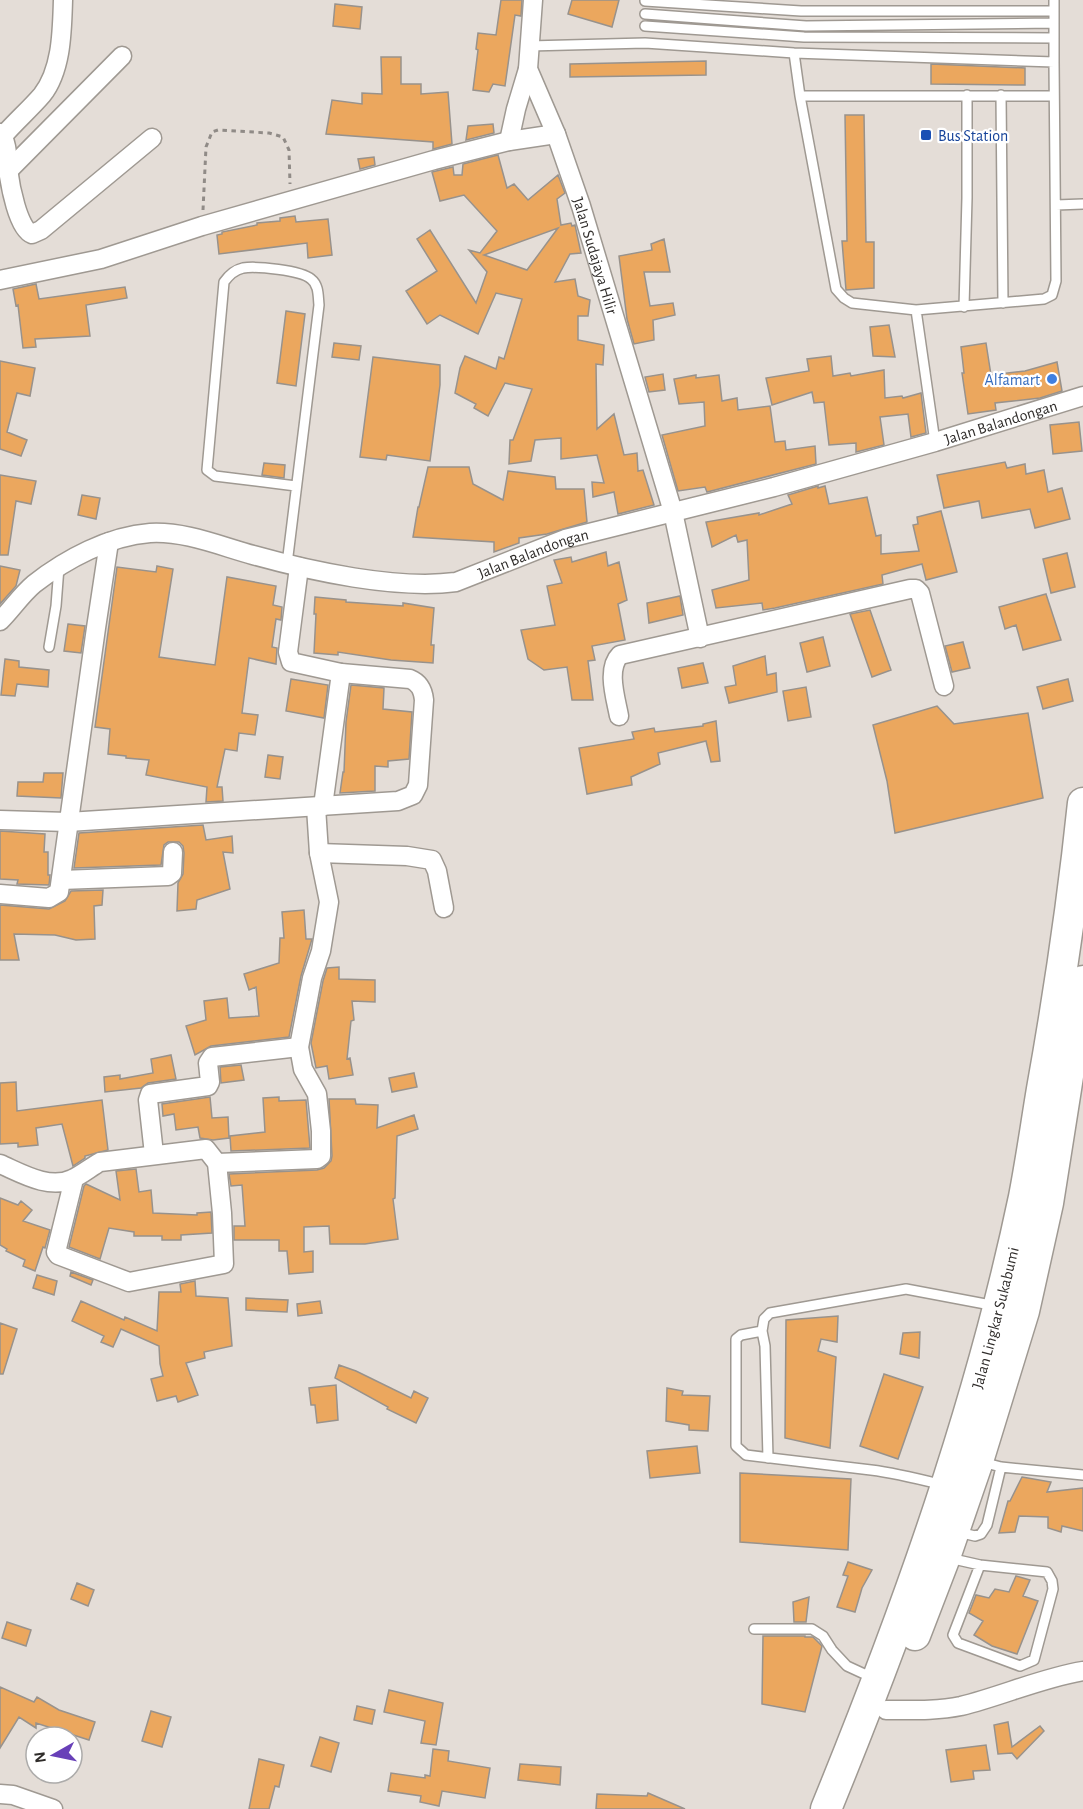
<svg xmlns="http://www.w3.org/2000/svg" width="1083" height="1809" font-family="'Alegreya Sans',sans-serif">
  <rect width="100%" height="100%" fill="#e4ddd7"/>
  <!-- building -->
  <path fill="#eba75e" stroke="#98928c" stroke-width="1.5" fill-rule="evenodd" d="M501 0H522L521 16 515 15 505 86 493 84 489 92 473 90 478 50 476 49 478 33 496 35Z
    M572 0H619L612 27 568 14Z
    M335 4 362 7 360 29 333 26Z
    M381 57H401V84H421V94L448 92 452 144 433 149V142L326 134 332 100 362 104V93L382 94Z
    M706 61V75L570 77V64Z
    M931 64 1025 68V85L931 84Z
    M845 115H864L866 242H874V288L846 290 842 241H847Z
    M493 124 494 133 466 140 468 126Z
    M498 155 507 188 514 184 528 200 558 175 565 193 557 199 561 225 571 223 572 226 575 225 581 253 570 254 555 282 575 279 578 296 590 300 588 316H578V340L604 345 603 365 596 364 597 429 614 414 624 455 637 453 638 471 643 470 654 505 618 514 614 492 593 497 592 482 604 483 597 455 561 459V438L535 440 531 461 509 464 510 440H513L532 389 505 383 488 416 474 408 476 404 455 393 460 368 465 356 496 369 499 357 504 359 522 299 496 293 478 334 440 315 427 324 406 291 437 271 417 239 430 230 476 303 487 272 469 250 480 253 497 231 464 195 440 201 432 172 453 167 454 175H462L463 164ZM558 228 527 270 484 255Z
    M374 157 375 165 360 169 358 159Z
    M295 216 296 222 328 219 332 255 308 258 307 243 219 254 217 235 222 234V232L257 225V223L280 221V218Z
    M664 239 670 272H644L650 306 673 303 675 315 653 320 654 340 634 344 627 319 619 256 652 250 651 244Z
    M36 284 39 299 125 287 127 298 86 305 90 336 35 339 36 347 23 348 18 305 16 306 13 289Z
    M286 311 305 314 296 386 277 383Z
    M889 325 895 357 873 356 870 327Z
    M334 343 361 346 359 360 332 357Z
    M986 343 991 375 1025 371 1057 362 1062 391 1040 398 995 403 996 410 968 414 962 373H964L961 347Z
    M831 356 833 376 850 373 851 376 884 370 885 398 902 396 903 398 921 393 926 433 911 437 908 414 880 417 884 445 856 452V443L829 445 824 402 814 403 812 392 772 405 766 378 809 371 807 359Z
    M373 357 440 365V385L430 461 387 455 386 460 360 457Z
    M0 361 35 368 30 396 17 393 7 432 27 440 21 456 0 449Z
    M663 374 665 390 649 392 645 377Z
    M696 375V378L719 375 722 401 737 398 738 410 770 406 775 442 785 441 786 450 815 446 816 464 707 492 705 487 678 491 662 435 705 426 704 402 679 404 674 379Z
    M1079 422 1082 451 1053 454 1050 425Z
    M1005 462 1007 468 1025 464 1026 474 1044 470 1048 492 1062 488 1070 519 1035 528 1030 509 982 518 979 501 944 508 937 475Z
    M264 463 285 465 284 478 262 475Z
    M428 467H469L473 484 503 500 508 471 555 477 556 489H584L587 522 547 534 519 538V543L494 552V542L413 537 418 507H419Z
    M0 475 36 481 31 504 16 501 8 555H0Z
    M818 486V488L825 486 829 504 867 497 876 536 881 535V554L919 551 913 525 918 524 917 517 941 511 957 572 926 580 922 564 882 575 883 584 775 608 763 610 762 603 716 608 712 590 749 580 747 540 738 542 736 535 712 547 706 522 759 513V515L792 504 788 495Z
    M82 495 100 498 96 519 78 515Z
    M606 552 608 566 619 562 627 600 618 604 625 640 592 646 595 660 588 661 593 700H572L567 667 544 670 528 659 521 630 555 625 547 586 562 583 554 560 571 557 572 562Z
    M1067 553 1075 587 1051 593 1043 559Z
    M0 566 20 570 16 586 0 604Z
    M157 566 173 569 159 657 215 665 227 577 276 586 273 605 282 607 281 620 276 619 272 647 277 648 276 664 249 658 242 713 258 715 255 735 239 733 237 751 225 749 217 787H222L223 801 206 802 207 787 146 775 149 760 126 758V756L108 754 110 729 95 727 117 567 156 572Z
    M1046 594 1061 640 1023 650 1016 625 1005 629 999 607Z
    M680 596 683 615 649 623 647 603Z
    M315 597 346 600V602L403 606V603L434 608 431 645H434L433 663 391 660 338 652V655L314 653 316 614H314Z
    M870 610 891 670 872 677 850 614Z
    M68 624 85 626 81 653 64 651Z
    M823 637 830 666 807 672 800 643Z
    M963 642 970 668 952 672 945 646Z
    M765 656 767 675 776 673 777 692 729 703 725 687 736 685 733 666Z
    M5 659 19 661V667L49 670 48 687 17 684 15 696 1 695Z
    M703 663 708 683 682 688 678 668Z
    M291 679 328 685 324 718 286 711Z
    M1068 679 1073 701 1043 709 1037 687Z
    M351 685 384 688 383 709 412 712 409 759 388 761V767L375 766V791L340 793 343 772H344L346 722Z
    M806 687 811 717 788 721 783 691Z
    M937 706 954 724 1028 713 1043 798 895 833 887 781 873 725Z
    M716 721 720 761 711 762 706 741 658 753 660 764 631 777 632 785 587 794 579 748 634 739 632 732 654 728 655 732 703 726V724Z
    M268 755 283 757 280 779 265 777Z
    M44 773H63L61 798 17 796 18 782H43Z
    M203 825 206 840 232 836 233 853 223 852 230 889 197 900 196 909 177 911 178 883 183 874 184 853 183 846 179 842H168L164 845 161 865 74 868 79 833Z
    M0 831 45 834 44 852H48V875H50L49 885 17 884 18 880 0 879Z
    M103 890 102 905 94 906 95 939 76 940 55 935 14 934 19 960H0V905L49 909 65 901 71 891Z
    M304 910 306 939H312L301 976 289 1037 211 1046 195 1055 186 1026 206 1020 204 1001 227 998 229 1018 259 1016 256 987 249 990 244 974 279 963 280 938H284L282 912Z
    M339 967V979L375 980V1002L352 1001 354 1020 351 1021 347 1059 350 1058 353 1075 329 1079 327 1066 316 1068 311 1043 323 981 327 968Z
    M171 1055 176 1079 148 1083 141 1088 105 1092 104 1077 120 1075V1079L153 1073 151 1059Z
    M241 1065 244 1080 221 1083 220 1067Z
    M414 1073 417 1087 392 1092 389 1078Z
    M16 1082 17 1111 102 1100 108 1150 85 1156V1158L73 1166 62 1124 36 1128 38 1145 18 1147V1143L0 1144V1083Z
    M210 1097 212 1118 228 1117 229 1138 213 1140 200 1138 198 1127 176 1130 174 1114 163 1116 162 1104Z
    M279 1097V1101L306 1100 310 1148 231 1151 230 1136 265 1132 263 1098Z
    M329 1099H355L356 1104 378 1105 377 1128 414 1115 418 1129 397 1136 395 1198 393 1199 398 1239 365 1244H330L329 1226 304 1227V1252L313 1251V1272L289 1274 287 1251H279V1240H234V1226H245L242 1185 231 1186 229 1174 317 1170 324 1168 331 1161 332 1156Z
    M136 1169 139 1192 151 1190 153 1213 197 1215V1213L211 1212 212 1233 181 1235V1240H162V1236H134V1232L109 1228 100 1259 69 1247 84 1186 86 1184 120 1200 116 1171Z
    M0 1198 18 1205 21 1201 32 1210 23 1221 50 1230 45 1248 43 1247 35 1271 23 1266 25 1260 6 1251 7 1249 0 1245Z
    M71 1272 93 1280 91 1285 70 1276Z
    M37 1275 57 1281 54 1295 33 1288Z
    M195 1281 196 1296 228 1298 232 1346 204 1352 205 1358 186 1363 198 1395 178 1402 176 1396 157 1401 151 1379 163 1376 160 1364 159 1346 121 1329 113 1347 101 1342 104 1336 72 1321 81 1301 124 1320 125 1317 157 1331 159 1292H181L180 1284Z
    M246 1298 288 1300 287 1312 246 1310Z
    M320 1301 322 1313 298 1316 297 1304Z
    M838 1316 837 1342 821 1339 818 1351 836 1357 830 1448 785 1438 786 1320Z
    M0 1323 17 1329 3 1374H0Z
    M920 1332 919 1358 900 1354 903 1333Z
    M339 1365 356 1371 411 1398 414 1391 428 1398 416 1423 387 1409 388 1407 335 1378Z
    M884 1374 923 1387 898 1459 860 1446Z
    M336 1385 338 1420 317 1423 315 1405H311L309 1388Z
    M667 1388 683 1391 682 1395 710 1396 708 1431 689 1430V1425L666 1421Z
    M697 1446 700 1473 650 1478 647 1451Z
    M740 1473 851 1479 848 1550 740 1542Z
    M1022 1477 1051 1482 1047 1492 1083 1488V1531L1062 1526 1061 1532 1048 1528V1517L1019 1516 1015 1532 999 1533 1008 1501H1010Z
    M848 1562 872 1570 862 1588 855 1612 837 1607 848 1576 843 1575Z
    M1016 1576 1030 1580 1023 1596 1038 1601 1017 1654 992 1646 974 1635 983 1621 969 1613 976 1595 989 1598 995 1589 1009 1592Z
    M77 1583 94 1590 88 1606 71 1599Z
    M809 1597 806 1622H794L793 1602Z
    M7 1622 31 1630 26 1646 2 1638Z
    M763 1636H805V1637H813L822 1646 805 1712 762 1704Z
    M0 1687 34 1702 37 1697 59 1710 95 1722 89 1740 36 1723V1728L19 1717 0 1748Z
    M389 1690 443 1703 436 1745 421 1743 425 1721 384 1712Z
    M357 1706 375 1710 372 1724 354 1720Z
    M151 1711 171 1717 162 1747 142 1741Z
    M1008 1722 1012 1747 1040 1726 1044 1731 1017 1759 1012 1753 998 1754 994 1725Z
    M320 1737 339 1743 331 1772 311 1766Z
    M986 1745 990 1770 973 1771 974 1779 951 1782 946 1750Z
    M433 1749 449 1751 448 1761 490 1768 485 1798 442 1791 439 1806 420 1802 421 1796 388 1791 391 1773 425 1778V1775L430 1776Z
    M259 1759 284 1765 279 1787 275 1786 269 1809H249Z
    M520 1764 561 1767 560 1785 518 1780Z
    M648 1793 685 1809H596L597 1794 647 1796Z"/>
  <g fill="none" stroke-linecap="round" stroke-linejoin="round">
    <defs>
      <path id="service" d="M645 1 801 11H1054
        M645 14 806 26 1054 23
        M645 26 804 37 1054 38
        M529 46 645 43 794 53 1054 62V0
        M794 53 800 96 836 289 844 298 852 303 916 310 1044 299 1052 295 1056 281 1054 62
        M1001 95 1003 303
        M800 96H1054
        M1056 205 1083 204
        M964 307 967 198V95
        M916 310 935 442
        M287 564 319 305C318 296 319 285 311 279 301 270 256 266 243 268 234 270 229 275 224 282L207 470 215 476 296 486
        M49 647 56 606 59 567
        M762 1331 764 1319 770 1313 906 1289 996 1306
        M768 1458 765 1346 762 1331 741 1335 736 1339V1446L746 1455 871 1470C896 1473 919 1479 943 1485
        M982 1462 1001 1467 1083 1475
        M958 1532 975 1536 981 1534 987 1525 1001 1467
        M949 1558 980 1565 1047 1572 1052 1581 1053 1589 1034 1660 1020 1666 958 1643 953 1635 980 1565
        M754 1629H812L823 1636 832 1650 847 1666 873 1678"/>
      <g id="minor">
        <path id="s1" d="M533 0 528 69 556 134 581 206 673 512 700 638"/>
        <path d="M0 133C8 142 7 158 8 169 10 185 18 229 32 234L41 230 152 138"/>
        <path d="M3 136C15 122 30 109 42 95 62 70 62 30 63 0"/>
        <path d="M509 141 516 109 528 69"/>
        <path d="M8 171 122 56"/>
        <path d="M0 280 101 259 202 226 434 160 509 141 556 134"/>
        <path id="s2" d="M0 621C12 609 21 595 34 584 66 559 109 536 150 533 185 531 220 546 253 555 310 571 397 590 456 582L565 539 774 487 935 442 1083 396"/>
        <path d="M619 716C616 699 606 669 620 655L910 589H916L920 593 944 686"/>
        <path d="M323 806 341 673"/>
        <path d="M0 820 68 822 398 801 413 795 418 785 424 700C423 690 420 683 410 679L341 673 291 662 288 652 299 567"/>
        <path d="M319 853 407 856 432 860 437 871 444 908"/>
        <path d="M61 880 168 876 172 873 173 852"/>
        <path d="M0 894 49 898 59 892 96 628 109 542"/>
        <path d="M154 1154 148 1100 150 1094 208 1086 210 1082 208 1063 212 1057 299 1047"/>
        <path d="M217 1163 317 1159 321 1156V1131L317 1094 303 1069 299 1047 312 978 321 951 329 902 319 853 316 807"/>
        <path d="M0 1164C21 1173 49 1190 72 1179 80 1176 91 1167 100 1162L206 1149 217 1163 222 1213 224 1264 129 1282 58 1255 56 1252 74 1179"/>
        <path d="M886 1710C911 1710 937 1711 961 1706 1002 1696 1041 1678 1083 1671"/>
        <path d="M0 1794 13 1795 53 1809"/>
      </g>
      <g id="primary">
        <path d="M915 1635 945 1557 978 1461 1024 1311 1048 1203 1083 981"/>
        <path id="s3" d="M826 1809C907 1611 980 1407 1024 1197 1031 1161 1036 1125 1042 1089 1059 994 1073 899 1083 803"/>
      </g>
    </defs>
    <!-- service casing -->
    <use href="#service" stroke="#9f9992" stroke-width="12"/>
    <!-- minor casing -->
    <use href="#minor" stroke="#9f9992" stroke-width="21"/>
    <!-- primary casing -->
    <use href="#primary" stroke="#9f9992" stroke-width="33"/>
    <!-- path -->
    <path stroke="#908b87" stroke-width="3" stroke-dasharray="4.5 4.5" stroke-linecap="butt" d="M203 210 206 147 212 132 218 130 269 133 283 137 289 150 290 184"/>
    <!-- service -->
    <use href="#service" stroke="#fff" stroke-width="9"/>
    <!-- minor -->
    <use href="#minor" stroke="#fff" stroke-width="18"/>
    <!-- primary -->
    <use href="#primary" stroke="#fff" stroke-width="30"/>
  </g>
  <!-- markers -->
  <rect fill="#1a4fb4" stroke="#fff" stroke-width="2" x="920" y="129" width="12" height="12" rx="3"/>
  <circle fill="#3f7fe0" stroke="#fff" stroke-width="2" cx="1052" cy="379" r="6"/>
  <g text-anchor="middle" stroke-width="4.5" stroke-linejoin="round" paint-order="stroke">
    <!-- transit labels -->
    <g font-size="16" fill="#164399" stroke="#fff" text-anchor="start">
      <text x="938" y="141">Bus Station</text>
    </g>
    <!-- street labels -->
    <g font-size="16" fill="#2f2c2a" stroke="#fff">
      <text dy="6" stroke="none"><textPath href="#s1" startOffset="268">Jalan Sudajaya Hilir</textPath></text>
      <text dy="6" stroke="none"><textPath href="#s2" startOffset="1059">Jalan Balandongan</textPath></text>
      <text dy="6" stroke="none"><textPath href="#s2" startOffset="573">Jalan Balandongan</textPath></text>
      <text dy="6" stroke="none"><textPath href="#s3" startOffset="520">Jalan Lingkar Sukabumi</textPath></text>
    </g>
    <!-- shop labels -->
    <g font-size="16" fill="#366cbe" stroke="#fff" text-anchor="end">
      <text x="1040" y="385">Alfamart</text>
    </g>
  </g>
  <!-- north arrow -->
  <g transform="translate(54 1755) rotate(261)"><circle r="28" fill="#ffffff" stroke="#acabaa" stroke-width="1.5"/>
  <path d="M0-4.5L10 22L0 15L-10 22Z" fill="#6840b8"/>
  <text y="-9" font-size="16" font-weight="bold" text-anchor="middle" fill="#2f2c2a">N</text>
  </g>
</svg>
